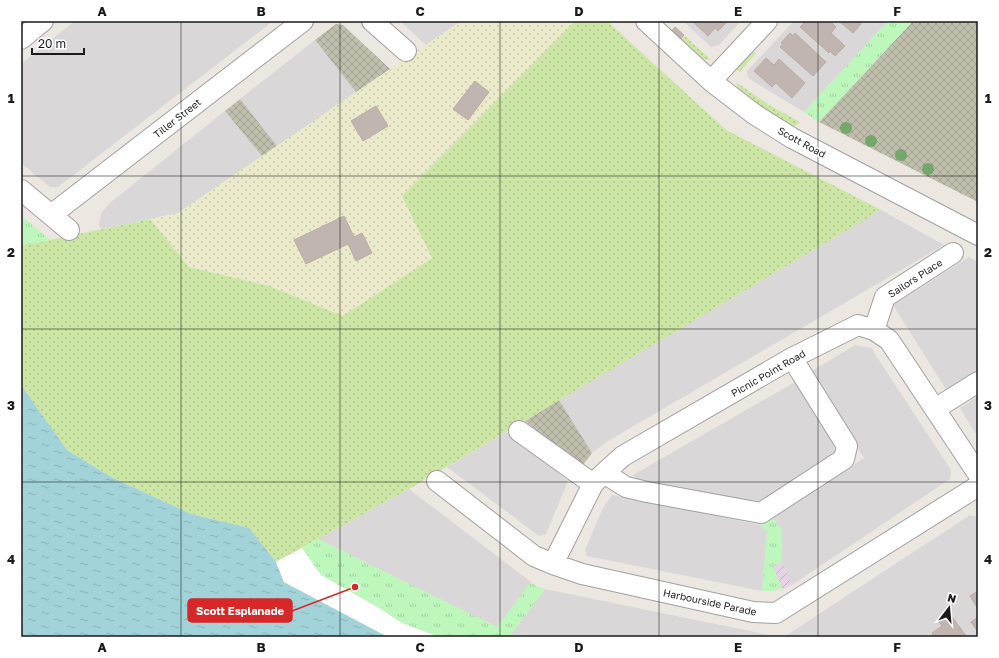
<svg xmlns="http://www.w3.org/2000/svg" width="999" height="658" font-family="'Golos Text',sans-serif">
  <defs>
    <pattern id="industrial-furrows" width="10" height="10" patternUnits="userSpaceOnUse"><rect width="10" height="10" fill="#e5d2e4"/><path d="M-1 1l2-2M0 10L10 0M9 11l2-2" fill="none" stroke="#c4b4c3"/></pattern>
    <pattern id="construction-cross-hatch" width="8" height="8" patternUnits="userSpaceOnUse"><rect width="8" height="8" fill="#c0beac"/><path d="M0 0l8 8M0 8l8-8" fill="none" stroke="#a4a393"/></pattern>
    <pattern id="farmland-dots" width="8" height="8" patternUnits="userSpaceOnUse"><rect width="8" height="8" fill="#ebeacb"/><path d="M2 2h.1M6 6h.1" fill="none" stroke="#c9c8ae" stroke-width="1.8" stroke-linecap="round"/></pattern>
    <pattern id="grass-dots" width="8" height="8" patternUnits="userSpaceOnUse"><rect width="8" height="8" fill="#cce6a6"/><path d="M2 2h.1M6 6h.1" fill="none" stroke="#afc58e" stroke-width="1.8" stroke-linecap="round"/></pattern>
    <pattern id="park-tufts" width="24" height="20" patternUnits="userSpaceOnUse"><rect width="24" height="20" fill="#bdf7bc"/><path d="M3 7l-1-3M5 7V3M7 7l1-3M15 17l-1-3M17 17v-4M19 17l1-3" fill="none" stroke="#a2d3a1"/></pattern>
    <pattern id="water-ripples" width="26" height="14" patternUnits="userSpaceOnUse"><rect width="26" height="14" fill="#a1d3d9"/><path d="M2 4q2-2 4 0t4 0M15 11q2-2 4 0t4 0" fill="none" stroke="#8ab5ba"/></pattern>
  </defs>
  <rect width="100%" height="100%" fill="#ece7e0"/>
  <!-- residential -->
  <path fill="#d9d7d7" d="M75 21H273L58 187H50L21 163V64Z
    M400 21H461L426 45Z
    M683 21H741L719 45 711 47Z
    M794 21H888L804 112 748 78 747 71Z
    M315 40 356 92 277 146 240 99Z
    M225 111 262 156 178 213 101 229 99 225 101 213 111 202Z
    M881 210 944 245 608 441 592 453 559 400Z
    M969 257 978 262V376L949 394 893 305Z
    M855 345 871 348 951 470 950 479 792 585 782 562V531L773 518 864 458 809 373Z
    M795 382 835 443 834 456 762 504 637 483 633 475Z
    M978 396V437L960 408Z
    M506 432 568 481 546 534 539 536 447 467Z
    M409 489 531 582 497 627 318 539Z
    M612 495 761 525 767 532 762 591 587 556 585 550 603 508Z
    M970 515 978 517V637H784Z
    M545 589 778 637H516L511 634Z"/>
  <!-- industrial -->
  <path fill="url(#industrial-furrows)" d="M782 562 792 585 782 589 773 566Z"/>
  <!-- construction -->
  <path fill="url(#construction-cross-hatch)" d="M913 21H978V202L819 122Z
    M336 24 343 25 390 69 356 92 315 40Z
    M240 99 277 146 262 156 225 111Z
    M559 400 592 453 580 469 533 434 535 429 525 421Z"/>
  <!-- farmland -->
  <path fill="url(#farmland-dots)" d="M461 21H575L402 196 432 258 343 316 269 286 189 267 150 219 178 213Z"/>
  <!-- grass -->
  <path fill="url(#grass-dots)" d="M575 21H607L726 130 881 210 409 489 276 562 249 528 191 514 111 477 67 450 21 385V246L150 219 189 267 269 286 343 316 432 258 402 196Z
    M685 36 711 60 699 58 679 42Z
    M751 51 756 53 740 72 736 69Z
    M736 82 769 105 800 122 793 128 765 113 738 90Z"/>
  <!-- park -->
  <path fill="url(#park-tufts)" d="M888 21H913L819 122 804 112Z
    M21 216 51 240 21 246Z
    M773 518 782 531V562L773 566 782 589 773 591H762L767 532 761 525Z
    M318 539 497 627 531 582 536 586 545 589 511 634 516 637H388L276 562Z"/>
  <!-- water -->
  <path fill="url(#water-ripples)" d="M21 385 67 450 111 477 191 514 249 528 276 562 284 582 388 637H21Z"/>
  <!-- pier -->
  <path fill="#fff" d="M302 548 321 575 379 608 402 623 439 637H388L284 582 276 562Z"/>
  <!-- building -->
  <path fill="#c0b5b0" stroke="#bdaca3" d="M692 21H728L718 31 715 28 708 36Z
    M803 21H830L836 27 831 33 845 46 835 56 830 51 829 53 800 27 804 23Z
    M839 21H860L859 22 861 24 853 33Z
    M675 27 684 35 680 40 671 32Z
    M790 33 793 36 795 33 826 62 813 76 780 47 783 44 781 43Z
    M766 58 774 65 779 59 805 83 792 98 776 83 772 87 754 71Z
    M475 81 489 92 468 120 453 109Z
    M376 106 388 126 363 141 351 121Z
    M344 216 354 237 362 233 372 253 356 261 348 244 306 264 294 240Z
    M978 591V609L970 596Z
    M950 614 967 637H933L932 633 942 626 939 622Z
    M978 617V632L971 622Z"/>
  <g fill="none" stroke-linecap="round" stroke-linejoin="round">
    <defs>
      <path id="minor" d="M372 21 406 51
        M646 21 711 81 754 114 792 138 978 235
        M21 39 43 21
        M711 81 767 21
        M21 190 69 230
        M51 215 303 21
        M874 330 885 297 953 253
        M935 409 978 382
        M519 431 593 484
        M604 473 626 487 647 492 761 513 844 459 847 446 792 358
        M437 481 534 556 553 564 582 574 753 612 776 613 978 486
        M553 564 593 484 604 473 623 456 792 358 858 325 874 330 889 340 978 474"/>
    </defs>
    <!-- minor casing -->
    <use href="#minor" stroke="#a1a1a1" stroke-width="22"/>
    <!-- minor -->
    <use href="#minor" stroke="#fff" stroke-width="20"/>
  </g>
  <!-- trees -->
  <g fill="#73a76c">
    <circle cx="846" cy="128" r="6"/>
    <circle cx="871" cy="141" r="6"/>
    <circle cx="901" cy="155" r="6"/>
    <circle cx="928" cy="169" r="6"/>
  </g>
  <!-- grid -->
  <path fill="none" stroke="#1a1a1a" stroke-width="1" stroke-opacity="0.55" d="M181 21V637M340 21V637M500 21V637M659 21V637M818 21V637M21 176H978M21 329H978M21 482H978"/>
  <g text-anchor="middle" stroke-width="3" stroke-linejoin="round" paint-order="stroke">
    <!-- street labels -->
    <g font-size="10" fill="#1a1a1a" stroke="#fff">
      <text transform="translate(177 118) rotate(-38)" y="4">Tiller Street</text>
      <text transform="translate(802 142) rotate(29)" y="4">Scott Road</text>
      <text transform="translate(915 278) rotate(-33)" y="4">Sailors Place</text>
      <text transform="translate(768 373) rotate(-30)" y="4">Picnic Point Road</text>
      <text transform="translate(710 602) rotate(12)" y="4">Harbourside Parade</text>
    </g>
  </g>
  <!-- callouts -->
  <path fill="none" stroke="#d62828" stroke-width="1.5" d="M355 587L292 611"/>
  <circle fill="#d62828" stroke="#fff" stroke-width="1.5" cx="355" cy="587" r="4"/>
  <rect fill="#d62828" stroke="#d62828" stroke-width="1.5" x="188" y="599" width="104" height="23" rx="4"/>
  <g font-size="11" text-anchor="middle" font-weight="bold" fill="#fff">
    <text x="240" y="615">Scott Esplanade</text>
  </g>
  <!-- border -->
  <rect width="999" height="658" fill="none" stroke="#ffffff" stroke-width="44"/>
  <!-- north arrow -->
  <g transform="translate(949 608) rotate(16)" stroke="#ffffff" stroke-width="3" paint-order="stroke">
  <path d="M0-3L7 15L0 10L-7 15Z" fill="#1a1a1a"/>
  <text y="-6" font-size="11" font-weight="bold" text-anchor="middle" fill="#1a1a1a">N</text>
  </g>
  <!-- scale -->
  <path d="M32 48v6h52v-6" fill="none" stroke="#1a1a1a" stroke-width="2"/>
  <text x="38" y="48" font-size="12" fill="#1a1a1a" stroke="#ffffff" stroke-width="3" paint-order="stroke">20 m</text>
  <rect x="22" y="22" width="955" height="614" fill="none" stroke="#1a1a1a" stroke-width="1.5"/>
  <g font-size="13" text-anchor="middle" font-weight="bold" fill="#1a1a1a">
    <text x="102" y="16">A</text>
    <text x="261" y="16">B</text>
    <text x="420" y="16">C</text>
    <text x="579" y="16">D</text>
    <text x="738" y="16">E</text>
    <text x="897" y="16">F</text>
    <text x="11" y="103">1</text>
    <text x="988" y="103">1</text>
    <text x="11" y="257">2</text>
    <text x="988" y="257">2</text>
    <text x="11" y="410">3</text>
    <text x="988" y="410">3</text>
    <text x="11" y="564">4</text>
    <text x="988" y="564">4</text>
    <text x="102" y="652">A</text>
    <text x="261" y="652">B</text>
    <text x="420" y="652">C</text>
    <text x="579" y="652">D</text>
    <text x="738" y="652">E</text>
    <text x="897" y="652">F</text>
  </g>
</svg>
